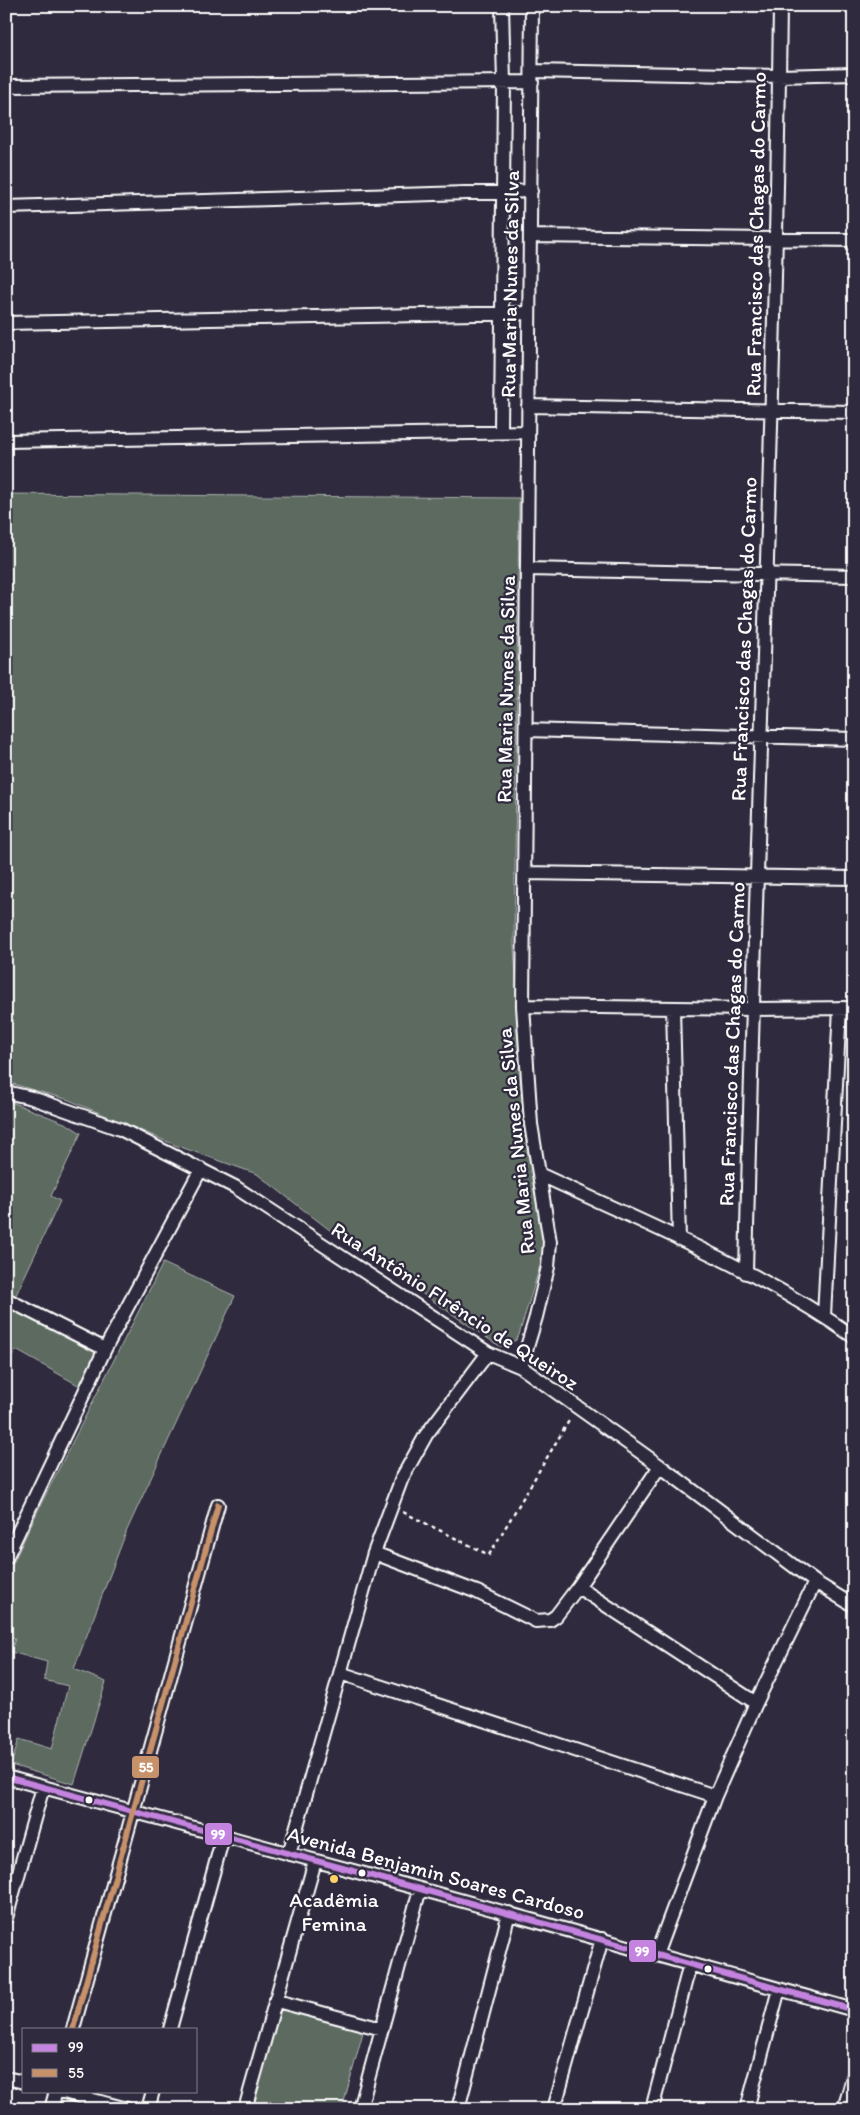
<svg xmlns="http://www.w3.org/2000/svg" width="860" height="2115" font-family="Itim,sans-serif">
  <rect width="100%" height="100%" fill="#2f2a3d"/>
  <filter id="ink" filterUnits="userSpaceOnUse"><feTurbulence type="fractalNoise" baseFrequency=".02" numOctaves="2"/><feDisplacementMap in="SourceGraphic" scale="10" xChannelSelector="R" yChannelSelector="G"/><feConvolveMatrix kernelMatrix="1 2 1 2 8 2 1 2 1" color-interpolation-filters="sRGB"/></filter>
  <g filter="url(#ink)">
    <!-- green -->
    <path fill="#5b6a60" stroke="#adb4b0" d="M6 494 519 498 514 946 528 1155 543 1222V1256L519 1335 516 1340 506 1346H500L493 1342 331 1231 257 1174 175 1145 69 1100 6 1082Z
      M6 1100 67 1124 81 1133 51 1196 60 1201 15 1297 6 1293Z
      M163 1263 235 1296 127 1530 74 1669 106 1682 74 1784 11 1765 19 1739 52 1749 68 1686 44 1680 47 1662 11 1652 15 1638 6 1636V1578L41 1504Z
      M6 1306 97 1351 83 1386 78 1385 16 1350 6 1367Z
      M273 2000 365 2025 342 2109H243Z"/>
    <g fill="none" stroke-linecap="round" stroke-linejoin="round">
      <defs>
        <path id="street" d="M532 71 779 76 854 74
          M6 86 532 82
          M6 207 531 191
          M530 236 854 240
          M6 323 529 313
          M528 406 854 412
          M501 432 504 82 502 6
          M6 441 528 432
          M527 569 854 576
          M526 730 854 739
          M524 873 854 878
          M523 1006 752 1009 854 1008
          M673 1008 679 1239
          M6 1092 32 1098 120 1129 235 1187 488 1353 521 1367 660 1466 815 1582 854 1606
          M539 1174C646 1224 758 1269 854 1337
          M746 1273C755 851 775 429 780 6
          M6 1299 105 1349
          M824 1316 840 1008
          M521 1367 536 1317 548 1267 550 1242 531 1124 523 1006 532 6
          M374 1553 477 1592 536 1621 550 1620 556 1616 578 1587 660 1466
          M6 1558 105 1349 201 1169
          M578 1587 756 1703
          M340 1673 715 1796
          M6 1777 420 1889 854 2010
          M289 1854 374 1553 402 1478 426 1435 488 1353
          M6 1918 43 1787
          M656 1955 715 1796 756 1703 815 1582
          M277 2001 382 2029
          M73 2029 218 1505
          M170 2029 223 1837
          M6 2078 24 2082
          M60 2091 127 2109
          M51 2109 56 2091
          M148 2109 153 2091
          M245 2109 315 1861
          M360 2109 420 1889
          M458 2109 509 1913
          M554 2109 602 1939
          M652 2109 690 1964
          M747 2109 779 1989
          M844 2109 854 2074"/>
      </defs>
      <!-- street casing -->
      <use href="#street" stroke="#fff" stroke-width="16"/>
      <!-- path -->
      <path stroke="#fff" stroke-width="2.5" stroke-dasharray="4 4" stroke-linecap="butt" d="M403 1512 489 1555 570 1419"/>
      <!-- street -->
      <use href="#street" stroke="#2f2a3d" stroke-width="12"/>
      <defs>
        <path id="bus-1" d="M6 1777 420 1889 854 2010"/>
        <path id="bus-2" d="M73 2029 218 1505"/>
      </defs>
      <!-- bus-1 casing -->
      <use href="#bus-1" stroke="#2f2a3d" stroke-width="10"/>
      <!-- bus-2 casing -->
      <use href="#bus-2" stroke="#2f2a3d" stroke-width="10"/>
      <!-- bus-1 -->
      <use href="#bus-1" stroke="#c483df" stroke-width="6"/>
      <!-- bus-2 -->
      <use href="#bus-2" stroke="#c7916a" stroke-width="6"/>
    </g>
  </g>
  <!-- markers -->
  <g fill="#fff" stroke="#2f2a3d" stroke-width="2">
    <circle cx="89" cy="1800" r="4.5"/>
    <circle cx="362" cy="1873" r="4.5"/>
    <circle cx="708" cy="1969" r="4.5"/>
  </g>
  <circle fill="#ffd166" stroke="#2f2a3d" stroke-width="2" cx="334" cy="1879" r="5"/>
  <g text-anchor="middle" stroke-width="4.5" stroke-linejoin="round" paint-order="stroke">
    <!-- street labels -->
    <g font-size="21" fill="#fff" stroke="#2f2a3d">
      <text transform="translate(756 234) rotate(-89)" y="7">Rua Francisco das Chagas do Carmo</text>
      <text transform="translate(510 284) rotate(-89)" y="7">Rua Maria Nunes da Silva</text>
      <text transform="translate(744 639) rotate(-88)" y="7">Rua Francisco das Chagas do Carmo</text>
      <text transform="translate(506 689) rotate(-89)" y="7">Rua Maria Nunes da Silva</text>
      <text transform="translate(732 1044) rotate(-88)" y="7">Rua Francisco das Chagas do Carmo</text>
      <text transform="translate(516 1141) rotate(-96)" y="7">Rua Maria Nunes da Silva</text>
      <text transform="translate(455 1306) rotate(33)" y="7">Rua Antônio Flrêncio de Queiroz</text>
      <text transform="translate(436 1873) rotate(15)" y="7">Avenida Benjamin Soares Cardoso</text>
    </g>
    <!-- poi labels -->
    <g font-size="21" fill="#fff" stroke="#2f2a3d">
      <text x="334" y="1907">Acadêmia<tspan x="334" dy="24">Femina</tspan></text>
    </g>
  </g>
  <g stroke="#2f2a3d" stroke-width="2">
    <rect x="131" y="1755" width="29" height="24" rx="5" fill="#c7916a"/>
    <rect x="204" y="1822" width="29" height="24" rx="5" fill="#c483df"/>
    <rect x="628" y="1939" width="29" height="24" rx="5" fill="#c483df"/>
  </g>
  <g font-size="14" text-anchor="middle" font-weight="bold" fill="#fff">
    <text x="146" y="1772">55</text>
    <text x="218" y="1839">99</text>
    <text x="642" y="1956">99</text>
  </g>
  <!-- margin -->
  <rect width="860" height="2115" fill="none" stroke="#2f2a3d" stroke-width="25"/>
  <rect x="12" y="12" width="835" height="2090" fill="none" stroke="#fff" stroke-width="2" filter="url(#ink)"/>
  <!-- legend -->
  <rect x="22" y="2028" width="175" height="65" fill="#2f2a3d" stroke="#827f8b"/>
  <rect x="32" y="2044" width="25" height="8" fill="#c483df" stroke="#827f8b"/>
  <text x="68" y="2052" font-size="15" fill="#ffffff">99</text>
  <rect x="32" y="2069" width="25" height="8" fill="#c7916a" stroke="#827f8b"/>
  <text x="68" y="2078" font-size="15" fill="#ffffff">55</text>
</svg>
